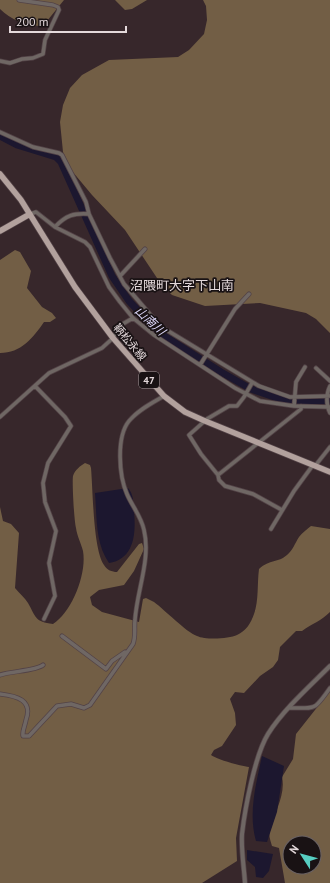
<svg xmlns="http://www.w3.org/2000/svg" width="330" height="883" font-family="'PT Sans','Noto Sans JP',sans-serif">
  <rect width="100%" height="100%" fill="#37272b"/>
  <!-- forest -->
  <path fill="#725e45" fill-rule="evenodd" d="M0 0H64L47 21 39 26C24 24 11 20 0 9Z
    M115 0H147L132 9 125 10Z
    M203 0H330V333L316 319 306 313 260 303 205 306 172 295 161 284 125 230 92 195 72 171 63 152 60 122 63 105 70 88 82 75 109 60 178 57 189 50 204 34 207 20 206 6Z
    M15 250 20 252 31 271 27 288 42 307 52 313 56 318 50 322H44C33 338 21 353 0 353V260Z
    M85 463 90 465 91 468C93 490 93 549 104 565 107 570 112 572 117 572L139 544 142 543 144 549 134 571 124 585 99 590 90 597 92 605 102 612 139 622 143 599 146 598 154 602C165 610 186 632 197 636 205 640 229 639 237 635 246 631 251 623 254 614 259 600 257 584 259 569 270 559 278 563 287 555 293 550 295 543 299 537 302 533 307 529 311 526L330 529V612C320 622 313 623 302 631H296L280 647 278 660 273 667 260 676 244 693 235 692 230 699 235 713 236 725 222 746 214 750 211 755C216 759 240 766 249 767L236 838 237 861 202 883H0V507L3 521 11 524 19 533 15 588C19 593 25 598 28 603 36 617 35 622 53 624 72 612 87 574 83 551 81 543 77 536 76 528 74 520 72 482 73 476 75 470 80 466 85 463Z
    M330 691V883H285L279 848 272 846C271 842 268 835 270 830 274 813 286 795 282 777L293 759 296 734ZM290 843H314V867H290Z"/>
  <!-- water -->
  <path fill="#1c172f" d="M128 488C134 495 133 502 134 511 136 532 135 559 109 563 95 543 97 517 95 493Z
    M262 756 284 766 277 812 267 842 256 841C248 813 256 784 262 756Z
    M247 850 273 854 269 871 263 878 256 877 255 867 247 860Z"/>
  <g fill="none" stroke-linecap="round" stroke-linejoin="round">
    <!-- river -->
    <path stroke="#1c172f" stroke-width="7" d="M0 136 17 145 56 157 61 162 112 276 129 301 158 332 221 372 251 389 283 400 330 401"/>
    <defs>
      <path id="minor" d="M0 61 10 63 22 59 33 58 43 54 45 40 59 10 58 7 53 5 19 0
        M0 132 33 147 59 153 62 155 86 202 89 214 110 258 124 284 160 326 259 386 290 397 330 396
        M30 214 36 212 55 227 85 242 90 247 109 287 120 302 133 318 154 335 235 388 260 401 294 406 330 407
        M55 227C66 215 74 213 89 214
        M120 276 145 249
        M200 365 235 309 249 294
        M316 368 330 381
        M252 383 244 397 237 406H229L207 419 189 435 201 454 218 475 219 480 225 486 253 494 282 510
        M35 386 65 417 71 426 48 463 43 483 45 502 56 531 49 563 55 596 44 619
        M330 386C326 394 326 405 330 413
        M294 406 296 382 305 367
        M0 417 49 373 102 348 113 338 121 325 133 318
        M315 466 330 447
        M218 475 301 409V406
        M271 529 294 491 313 465
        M62 636 106 669 112 661 125 652
        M0 675C11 671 36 671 43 665
        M0 694C17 696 33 700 26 720 25 726 22 731 23 736H29L57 706 71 704 84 708 90 705 133 644C136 636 134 628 135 620 137 590 151 559 144 530 141 516 132 506 127 494 119 476 116 437 129 421 138 410 152 403 164 396
        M290 708C316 708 314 711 330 688"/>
      <path id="tertiary" d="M245 883C244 867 241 850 242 834 245 808 255 755 268 734 284 709 309 687 330 666"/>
      <path id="primary" d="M0 174 21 200 75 287 113 338 164 396 185 412 205 421 330 472
        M0 231 30 214"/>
    </defs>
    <!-- minor casing -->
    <use href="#minor" stroke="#534347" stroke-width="5"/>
    <!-- tertiary casing -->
    <use href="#tertiary" stroke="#534347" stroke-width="5.5"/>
    <!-- primary casing -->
    <use href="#primary" stroke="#534347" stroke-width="7"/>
    <!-- minor -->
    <use href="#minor" stroke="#6f6764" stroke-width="3.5"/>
    <!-- tertiary -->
    <use href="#tertiary" stroke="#6f6764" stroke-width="4"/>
    <!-- primary -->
    <use href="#primary" stroke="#b2a19d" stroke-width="5.5"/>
  </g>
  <g text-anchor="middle" stroke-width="3.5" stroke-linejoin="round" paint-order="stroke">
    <!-- shield labels -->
    <rect fill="#191214" stroke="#a79d9f" stroke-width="1" x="139" y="372" width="20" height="16" rx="3"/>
    <g font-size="10" font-weight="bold" fill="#e4d9db">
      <text x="149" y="384">47</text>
    </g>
    <!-- street labels -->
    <g font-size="11" fill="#e4d9db" stroke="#191214">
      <text transform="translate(130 342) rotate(50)" y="4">鞆松永線</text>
    </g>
    <!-- water labels -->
    <g font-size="12" font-style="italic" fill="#ddd8fa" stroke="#191214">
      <text transform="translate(150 321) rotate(43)" y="4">山南川</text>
    </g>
    <!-- quarter labels -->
    <g font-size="13" fill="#e4d9db" stroke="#191214">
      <text x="182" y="290">沼隈町大字下山南</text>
    </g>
  </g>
  <!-- north arrow -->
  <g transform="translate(302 855) rotate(306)"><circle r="19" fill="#191214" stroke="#6a6264"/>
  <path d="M0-3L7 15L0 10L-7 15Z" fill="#57cec2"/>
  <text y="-6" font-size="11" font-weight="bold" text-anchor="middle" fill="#e4d9db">N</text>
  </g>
  <!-- scale -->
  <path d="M10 26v6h116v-6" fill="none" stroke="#e4d9db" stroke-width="2"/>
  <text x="16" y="26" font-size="12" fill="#e4d9db" stroke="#191214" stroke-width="3" paint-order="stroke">200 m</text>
</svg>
